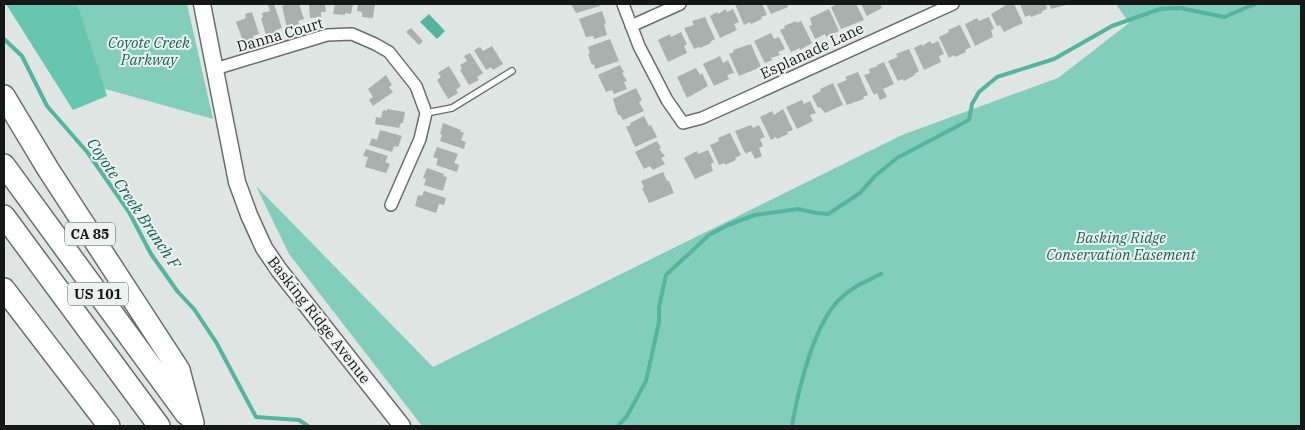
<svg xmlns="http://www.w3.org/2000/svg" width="1305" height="430" font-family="'IBM Plex Serif',serif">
  <rect width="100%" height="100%" fill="#dee5e3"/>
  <!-- green -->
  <path fill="#83cdbb" d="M68 4H187L213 119 98 87Z
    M1116 4H1301V426H422L289 254 256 186 433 367 902 135 1058 78 1129 23Z"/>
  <!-- forest -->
  <path fill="#67c6b0" d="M6 4H77L107 96 73 110Z"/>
  <!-- water -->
  <path fill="#55b49f" d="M429 14 445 31 437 39 420 22Z"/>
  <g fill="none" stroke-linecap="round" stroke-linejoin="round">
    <!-- stream -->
    <path stroke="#55b49f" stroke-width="4" d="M4 39 22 56 47 106 88 153 129 212 151 254 178 292 194 309 216 342 256 417 299 420 308 426
      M618 426 627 416 646 381 659 322V307L666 275 709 235 728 225 755 215 798 209 817 213 828 214 860 193 875 176 897 158 969 120 972 104 979 92 997 77 1054 59 1112 26 1160 9 1180 8 1224 17 1255 4
      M792 426C798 391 814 322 841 298 852 287 867 281 881 274"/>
  </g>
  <!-- building -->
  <path fill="#aab0ae" d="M274 4 282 28 276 30V32L266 35 261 18 263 17 262 13 270 11 268 5Z
    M289 4H299L304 19 298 21 299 24 287 28 282 6Z
    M309 4H325L326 12H321V17L310 18Z
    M335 4H353L351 14 345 13V15L333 14Z
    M358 4H375L373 18 362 17V12L357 11Z
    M571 4H599L600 6 576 13Z
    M735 4H762L767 15 761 17 762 19 751 24 750 22 744 25Z
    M766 4H787L788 7 771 14Z
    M838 4H856L864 20 841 29 831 7Z
    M861 4H880L882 8 867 16Z
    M1008 4H1014L1023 23 1004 32 1000 25 997 26 991 14Z
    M1020 4H1046L1047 9 1042 11V13L1031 17 1030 15 1025 17Z
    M1049 4H1070L1051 9Z
    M726 9 727 12 733 9 739 22 734 24 737 30 720 38 710 16 717 12 718 14Z
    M829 9 839 31 826 37 825 34 815 39 809 26 812 25 810 18Z
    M602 11 606 23 604 24 607 35 594 39 593 36 586 37 579 19Z
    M252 12 259 34 253 36 254 40 246 42 245 40 243 41 236 22 246 18 245 14Z
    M705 17 715 39 710 42 711 43 700 48 699 47 694 49 684 28 694 25 692 21Z
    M989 17 994 29 991 30 993 37 975 46 965 24 977 18 979 21Z
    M796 21 797 23 801 21 812 43 800 50V48L791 52 780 30 785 28 784 26Z
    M960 25 971 47 965 50 966 52 955 57 954 55 949 58 939 37 949 32 948 30Z
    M411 28 423 41 419 45 406 32Z
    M681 32 687 44 684 46 687 53 668 62 658 40 670 34 671 37Z
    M771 33 774 39 779 37 785 49 778 52 780 55 771 58 772 60 765 63 754 41Z
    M610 39 619 61 595 69 594 64 592 65 588 54 590 53 588 47Z
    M930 41 932 44 938 41 944 54 939 56 941 62 924 70 914 48 922 44V46Z
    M751 44 761 67 739 76 729 54 734 52 733 50Z
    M492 46 503 64 493 70 491 67 486 70 474 50 480 47 483 51Z
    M909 49 919 71 914 74 915 75 904 81 903 79 898 81 888 61 898 57 896 54Z
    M470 53 483 73 477 77 479 80 469 85 460 70 462 69 460 65 467 61 464 56Z
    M720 56 723 63 728 60 734 73 727 75 729 79 714 86 703 64Z
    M884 62 894 84 883 89 887 97 880 100 877 93 874 95 864 75 870 73 869 69 878 66 877 65Z
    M620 65 624 72 622 73 627 81 624 82 627 89 614 94 612 90 606 92 598 75Z
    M449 66 461 86 456 90 458 93 448 99 437 80 441 77 438 73Z
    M696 68 700 75 702 73 708 86 687 98 677 77Z
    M858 72 868 95 863 97 864 99 847 105 837 84 847 80 845 77Z
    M386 75 392 85 389 87 393 92 373 106 369 100 373 97 368 89Z
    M833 83 843 105 825 113 820 107 818 108 812 96 821 91 820 89Z
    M636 88 642 100 639 102 644 111 623 120 620 115H618L613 99Z
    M802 100 804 104 810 101 816 113 810 115 813 121 797 129 786 107Z
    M387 109 405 112 403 123H401L399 128 375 124 376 117 381 118 383 110 387 111Z
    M783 109 793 130 787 132 788 134 777 139 776 137 771 140 760 117 772 111 774 115Z
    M644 116 649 126 651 125 657 137 635 147 626 127 631 125 630 123Z
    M443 123 461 130 460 131 464 133 461 140 466 142 464 149 440 141 442 135 440 134Z
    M751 125 753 128 759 125 765 137 760 139 763 146 759 148 762 156 755 159 751 151 746 154 744 151 735 131Z
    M380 130 402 136 398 147 394 146 392 152 369 145 372 138 377 140Z
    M730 133 741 155 735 158 736 160 725 165V163L719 165 710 145 719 141 718 138Z
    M657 141 661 148 659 149 665 156 661 158 665 164 653 170 650 166 644 169 635 152Z
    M437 147 458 154 454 163 459 165 457 172 436 165 438 159 433 157Z
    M366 149 388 156 385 162 390 164 386 173 365 167 368 157 363 156Z
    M708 150 714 162 711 164 713 171 695 179 684 158 697 151 698 154Z
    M427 168 444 174 443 176 447 177 443 191 424 185 426 179 423 178Z
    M663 172 667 181H669L674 193 649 203 642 188 644 187 641 181Z
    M424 191 446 198 444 205 439 204 436 213 415 206 418 195 422 196Z"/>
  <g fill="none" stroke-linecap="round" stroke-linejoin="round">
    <defs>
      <path id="lane" d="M426 113 452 108 512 71"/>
      <path id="street" d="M623 4 639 46 667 100 683 123 702 118 953 4
        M631 26 680 4
        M215 69 327 35 352 34 375 44 389 52 416 86 426 113 420 139 391 205"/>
      <path id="secondary" d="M202 4 237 182 249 215 264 248 279 270 402 426"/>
      <path id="highway" d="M4 96 48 169 179 370 193 423
        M4 165 186 414
        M4 216 159 426
        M4 289 109 426"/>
    </defs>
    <!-- lane casing -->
    <use href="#lane" stroke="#686e6c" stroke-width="8"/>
    <!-- street casing -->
    <use href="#street" stroke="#686e6c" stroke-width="14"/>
    <!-- secondary casing -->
    <use href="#secondary" stroke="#686e6c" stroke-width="19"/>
    <!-- highway casing -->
    <use href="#highway" stroke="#686e6c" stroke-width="24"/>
    <!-- lane -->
    <use href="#lane" stroke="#fff" stroke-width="5.5"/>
    <!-- street -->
    <use href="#street" stroke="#fff" stroke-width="11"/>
    <!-- secondary -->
    <use href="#secondary" stroke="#fff" stroke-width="16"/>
    <!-- highway -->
    <use href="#highway" stroke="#fff" stroke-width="21"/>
  </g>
  <g text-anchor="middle" stroke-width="4" stroke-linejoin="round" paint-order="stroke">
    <!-- shield labels -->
    <g fill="#ecf2f0" stroke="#565959" stroke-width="1">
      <rect x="65" y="222.5" width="50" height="23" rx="4"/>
      <rect x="68" y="282.5" width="60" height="23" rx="4"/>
    </g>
    <g font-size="14" font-weight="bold" fill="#161818">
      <text x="90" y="239">CA 85</text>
      <text x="98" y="299">US 101</text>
    </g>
    <!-- street labels -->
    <g font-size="15" fill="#161818" stroke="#ecf2f0">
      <text transform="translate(280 35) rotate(-16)" y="5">Danna Court</text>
      <text transform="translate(812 51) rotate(-25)" y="5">Esplanade Lane</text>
      <text transform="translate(319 320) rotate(52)" y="5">Basking Ridge Avenue</text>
    </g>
    <!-- park labels -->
    <g font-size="15" font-style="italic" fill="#186455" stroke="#ecf2f0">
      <text x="149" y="48">Coyote Creek<tspan x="149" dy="17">Parkway</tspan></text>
      <text x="1121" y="243">Basking Ridge<tspan x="1121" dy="17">Conservation Easement</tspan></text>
    </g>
    <!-- water labels -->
    <g font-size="16" font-style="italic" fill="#126052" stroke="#ecf2f0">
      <text transform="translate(134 203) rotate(56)" y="6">Coyote Creek Branch F</text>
    </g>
  </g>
  <!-- border -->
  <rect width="1305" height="430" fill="none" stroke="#161818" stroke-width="10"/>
</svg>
